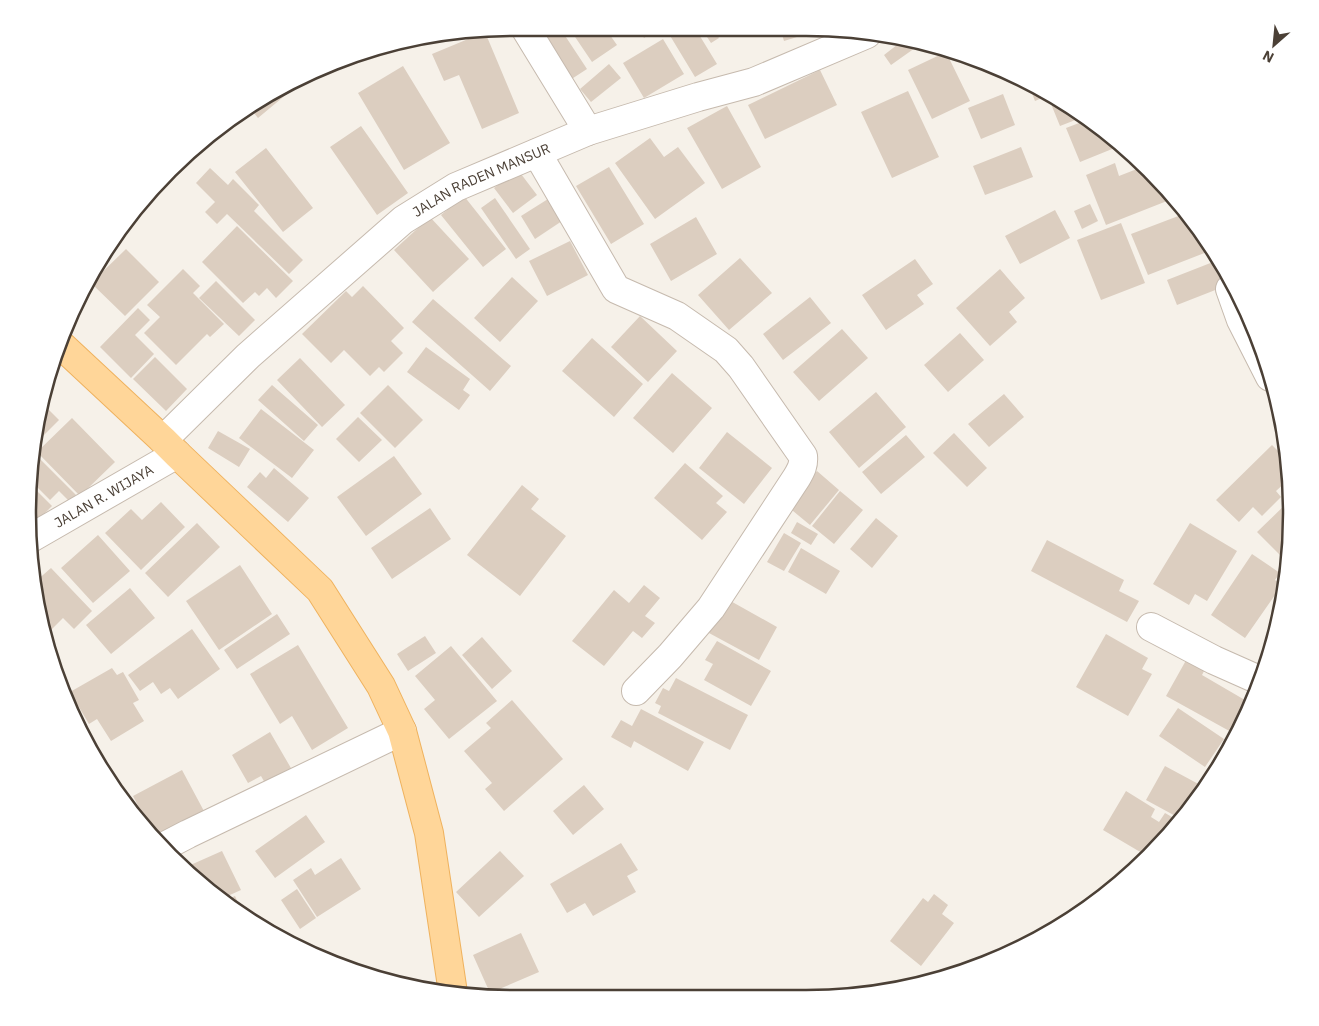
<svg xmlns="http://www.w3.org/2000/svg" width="1319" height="1026" font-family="'IBM Plex Sans',sans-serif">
  <rect width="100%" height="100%" fill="#f6f1e9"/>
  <!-- building -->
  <path fill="#dccec0" d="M532 28H560L587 69 567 82Z
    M569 28H605L617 45 592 62Z
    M638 28H659L644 38Z
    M678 28H695L717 64 695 77 669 34Z
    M701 28H712L719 38 711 43Z
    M780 28H822L823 29 784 41Z
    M485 32 519 113 482 129 459 75 444 81 432 54Z
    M663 39 684 74 644 98 623 63Z
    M902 41 911 43 915 48 891 65 884 55Z
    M946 52 970 101 932 119 908 70Z
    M960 53H962L977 60 966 65Z
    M609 64 621 78 591 102 580 89Z
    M403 66 450 143 404 170 358 93Z
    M820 70 837 105 765 139 748 105Z
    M306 78 258 118 250 108 270 93Z
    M1028 83 1049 93 1051 94 1035 101Z
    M908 91 939 157 892 178 861 112Z
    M1003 94 1015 125 981 139 968 108Z
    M1055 97 1066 105 1083 117 1060 126 1049 99Z
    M727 106 761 167 722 189 687 128Z
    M1087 120 1122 145 1080 162 1066 128Z
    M361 126 408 193 377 215 330 147Z
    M650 138 664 157 678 147 705 183 655 219 615 163Z
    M1021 147 1033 177 985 195 973 166Z
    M266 148 313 208 283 232 235 172Z
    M1115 163 1119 176 1142 167 1164 194 1167 201 1106 225 1086 175Z
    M609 167 644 224 611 244 576 186Z
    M210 168 228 185 233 179 259 205 254 211 303 260 289 274 227 214 217 224 205 212 215 202 196 183Z
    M518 170 537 195 513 213 494 188Z
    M464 196 506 249 483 267 441 215Z
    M495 198 530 249 516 259 481 208Z
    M548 199 562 221 535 239 521 216Z
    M1090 204 1098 221 1082 229 1074 211Z
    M1055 210 1070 238 1020 264 1005 236Z
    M1181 215 1202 241 1207 252 1148 275 1131 234Z
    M430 217 469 259 433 292 394 250Z
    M696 217 717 254 671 281 650 244Z
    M1121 223 1145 283 1101 300 1077 240Z
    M237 226 293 281 276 298 267 288 259 296 255 292 243 303 202 262Z
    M570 241 588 275 547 296 529 261Z
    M126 249 159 282 125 316 91 283Z
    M740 258 772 293 729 330 698 295Z
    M915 259 933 284 917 295 924 304 886 330 862 295Z
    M1213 262 1223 287 1177 305 1167 280Z
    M183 269 200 286 193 293 224 324 210 337 207 334 176 365 144 333 160 317 147 305Z
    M1000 269 1025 298 1009 312 1017 322 990 346 956 308Z
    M512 277 538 301 500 342 474 318Z
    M216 281 255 320 239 336 199 298Z
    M363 286 404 328 391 341 403 353 384 372 379 367 370 376 344 350 331 363 302 334 346 291 352 297Z
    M810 297 831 323 783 360 763 334Z
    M433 299 511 366 490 391 412 322Z
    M138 308 150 320 135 335 154 354 131 378 100 347Z
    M640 316 677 351 648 382 611 347Z
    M842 329 868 358 819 401 793 372Z
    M960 333 984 360 948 392 924 365Z
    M592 338 643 384 614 417 562 371Z
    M426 347 470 379 463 390 470 395 459 410 407 372Z
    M155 357 187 389 166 411 133 379Z
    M300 358 345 405 322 427 277 380Z
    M672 373 712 408 673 453 633 418Z
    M272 385 318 425 304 441 258 400Z
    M388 385 423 420 395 448 360 413Z
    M876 392 906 427 859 468 829 432Z
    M1004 394 1024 417 989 447 968 424Z
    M42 403 59 420 37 442Z
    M261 409 314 450 292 478 239 438Z
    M358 417 382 440 359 462 336 439Z
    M72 418 115 462 80 496 37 452Z
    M218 431 250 449 239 467 208 448Z
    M727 432 772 468 744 504 699 468Z
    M954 433 987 468 967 487 933 453Z
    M906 435 925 457 881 494 862 472Z
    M1272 445 1288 461V480L1276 491 1281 497 1262 516 1253 507 1239 522 1216 500Z
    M35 454 76 495 69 501 59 491 50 500 32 482Z
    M394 456 422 494 366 536 337 497Z
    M685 463 723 496 716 503 727 512 702 540 654 498Z
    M274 468 309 498 288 522 247 487 260 472 266 478Z
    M817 471 839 490 810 525 787 506Z
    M31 485 52 506 38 520 28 510Z
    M522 485 539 499 531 509 566 536 520 596 467 555Z
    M840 491 863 510 834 544 812 526Z
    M1289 501 1290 544 1289 553 1284 559 1257 532Z
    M161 502 185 527 141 570 105 533 131 509 142 520Z
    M430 508 451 539 392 579 371 548Z
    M876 518 898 536 872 568 850 549Z
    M797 522 818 534 811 545 791 533Z
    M197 523 220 547 168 597 145 573Z
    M1190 523 1237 551 1207 601 1195 594 1189 605 1153 584Z
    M784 533 801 543 784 571 767 562Z
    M98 535 130 571 93 603 61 568Z
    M1047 540 1124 580 1119 591 1139 601 1127 622 1031 571Z
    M801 548 840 571 826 594 788 572Z
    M1252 554 1280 573 1275 580 1282 585 1245 638 1211 615Z
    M240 565 272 614 219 650 186 601Z
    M51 568 92 611 74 629 63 618 44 637 39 597 41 595 38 591 36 581Z
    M644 585 660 598 645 616 655 623 642 638 633 631 604 666 572 641 614 590 629 603Z
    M130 588 155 618 111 654 86 625Z
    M727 599 777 627 759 660 709 633Z
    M1279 612 1276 633 1269 628Z
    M277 614 290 634 237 669 224 650Z
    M192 629 220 669 178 699 170 688 161 694 153 682 140 691 128 675Z
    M1106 634 1148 658 1142 669 1152 674 1128 716 1076 687Z
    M425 636 436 653 408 671 397 654Z
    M482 637 512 671 492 689 462 655Z
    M717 641 771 671 751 706 704 680 713 664 705 660Z
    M298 645 348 728 312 750 292 716 280 724 250 674Z
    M451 646 497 701 449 739 424 709 435 700 415 676Z
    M1189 655 1207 665 1202 675 1250 703 1233 733 1166 696Z
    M112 668 117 675 123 672 139 700 133 703 144 721 111 741 97 719 89 724 70 692Z
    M676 678 748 715 730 750 658 713 661 706 655 703 663 688 669 691Z
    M512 700 563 759 504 811 485 789 492 783 464 751 491 728 486 723Z
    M1178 708 1224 739 1205 767 1159 736Z
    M641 709 704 742 688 771 634 741 631 748 611 737 621 720 632 726Z
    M270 732 295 775 269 790 261 776 248 783 232 755Z
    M1165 766 1204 787 1191 808 1181 819 1146 800Z
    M182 770 205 813 156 838 152 833 133 796Z
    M584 785 604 809 573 835 553 811Z
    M1126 791 1155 809 1151 817 1159 822 1165 813 1179 821 1147 856 1103 830Z
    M306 815 325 842 275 878 255 851Z
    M621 843 638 870 627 876 636 892 593 916 585 903 567 913 550 884Z
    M222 851 241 890 221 899 188 872 186 867Z
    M500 851 524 876 479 917 456 892Z
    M341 858 361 889 317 917 293 880 311 868 315 875Z
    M297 889 316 918 300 929 281 900Z
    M934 894 948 905 942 914 954 923 921 966 890 941 923 898 928 902Z
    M235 896 245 918 224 901Z
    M521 933 539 972 490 993 473 955Z"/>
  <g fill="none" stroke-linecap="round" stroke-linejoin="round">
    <defs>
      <g id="minor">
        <path d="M525 28 588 131"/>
        <path d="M537 153 616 289 677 316 726 350 741 367 803 456C804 465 801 470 797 477L711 608 670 656 636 691"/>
        <path d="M1230 289 1241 320 1270 377"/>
        <path id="s1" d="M163 440 248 356 403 220 456 187 588 131 698 97 754 82 867 34"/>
        <path id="s2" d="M31 538 177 454"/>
        <path d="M1151 627 1214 660 1259 680"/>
        <path d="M163 847 188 834 402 731"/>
      </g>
      <path id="major" d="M61 345 163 440 177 454 320 590 381 686 402 731 429 833 453 993"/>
    </defs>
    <!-- minor casing -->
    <use href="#minor" stroke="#c6baae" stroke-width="30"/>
    <!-- major casing -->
    <use href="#major" stroke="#efb25e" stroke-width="30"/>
    <!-- minor -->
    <use href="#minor" stroke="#fff" stroke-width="28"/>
    <!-- major -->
    <use href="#major" stroke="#ffd699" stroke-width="28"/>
  </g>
  <g text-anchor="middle" stroke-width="4" stroke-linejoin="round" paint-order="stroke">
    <!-- street labels -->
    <g font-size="14" fill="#4b4036" stroke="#fff">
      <text dy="5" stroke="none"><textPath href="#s1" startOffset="414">JALAN RADEN MANSUR</textPath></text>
      <text dy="5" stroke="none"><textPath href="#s2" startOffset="84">JALAN R. WIJAYA</textPath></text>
    </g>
  </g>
  <!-- crop -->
  <path d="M0 0H1319V1026H0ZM513 36H806A477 477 0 0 1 1283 513V513A477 477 0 0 1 806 990H513A477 477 0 0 1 36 513V513A477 477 0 0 1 513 36Z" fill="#fff" fill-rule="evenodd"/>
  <path fill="none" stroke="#4b4036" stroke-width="2.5" d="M513 36H806A477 477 0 0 1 1283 513V513A477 477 0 0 1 806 990H513A477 477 0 0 1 36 513V513A477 477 0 0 1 513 36Z"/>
  <!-- north arrow -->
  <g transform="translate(1274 45) rotate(207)" stroke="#ffffff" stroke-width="4" paint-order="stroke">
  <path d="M0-4L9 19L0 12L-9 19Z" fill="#4b4036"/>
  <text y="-8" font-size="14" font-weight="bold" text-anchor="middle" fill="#4b4036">N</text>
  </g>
</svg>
